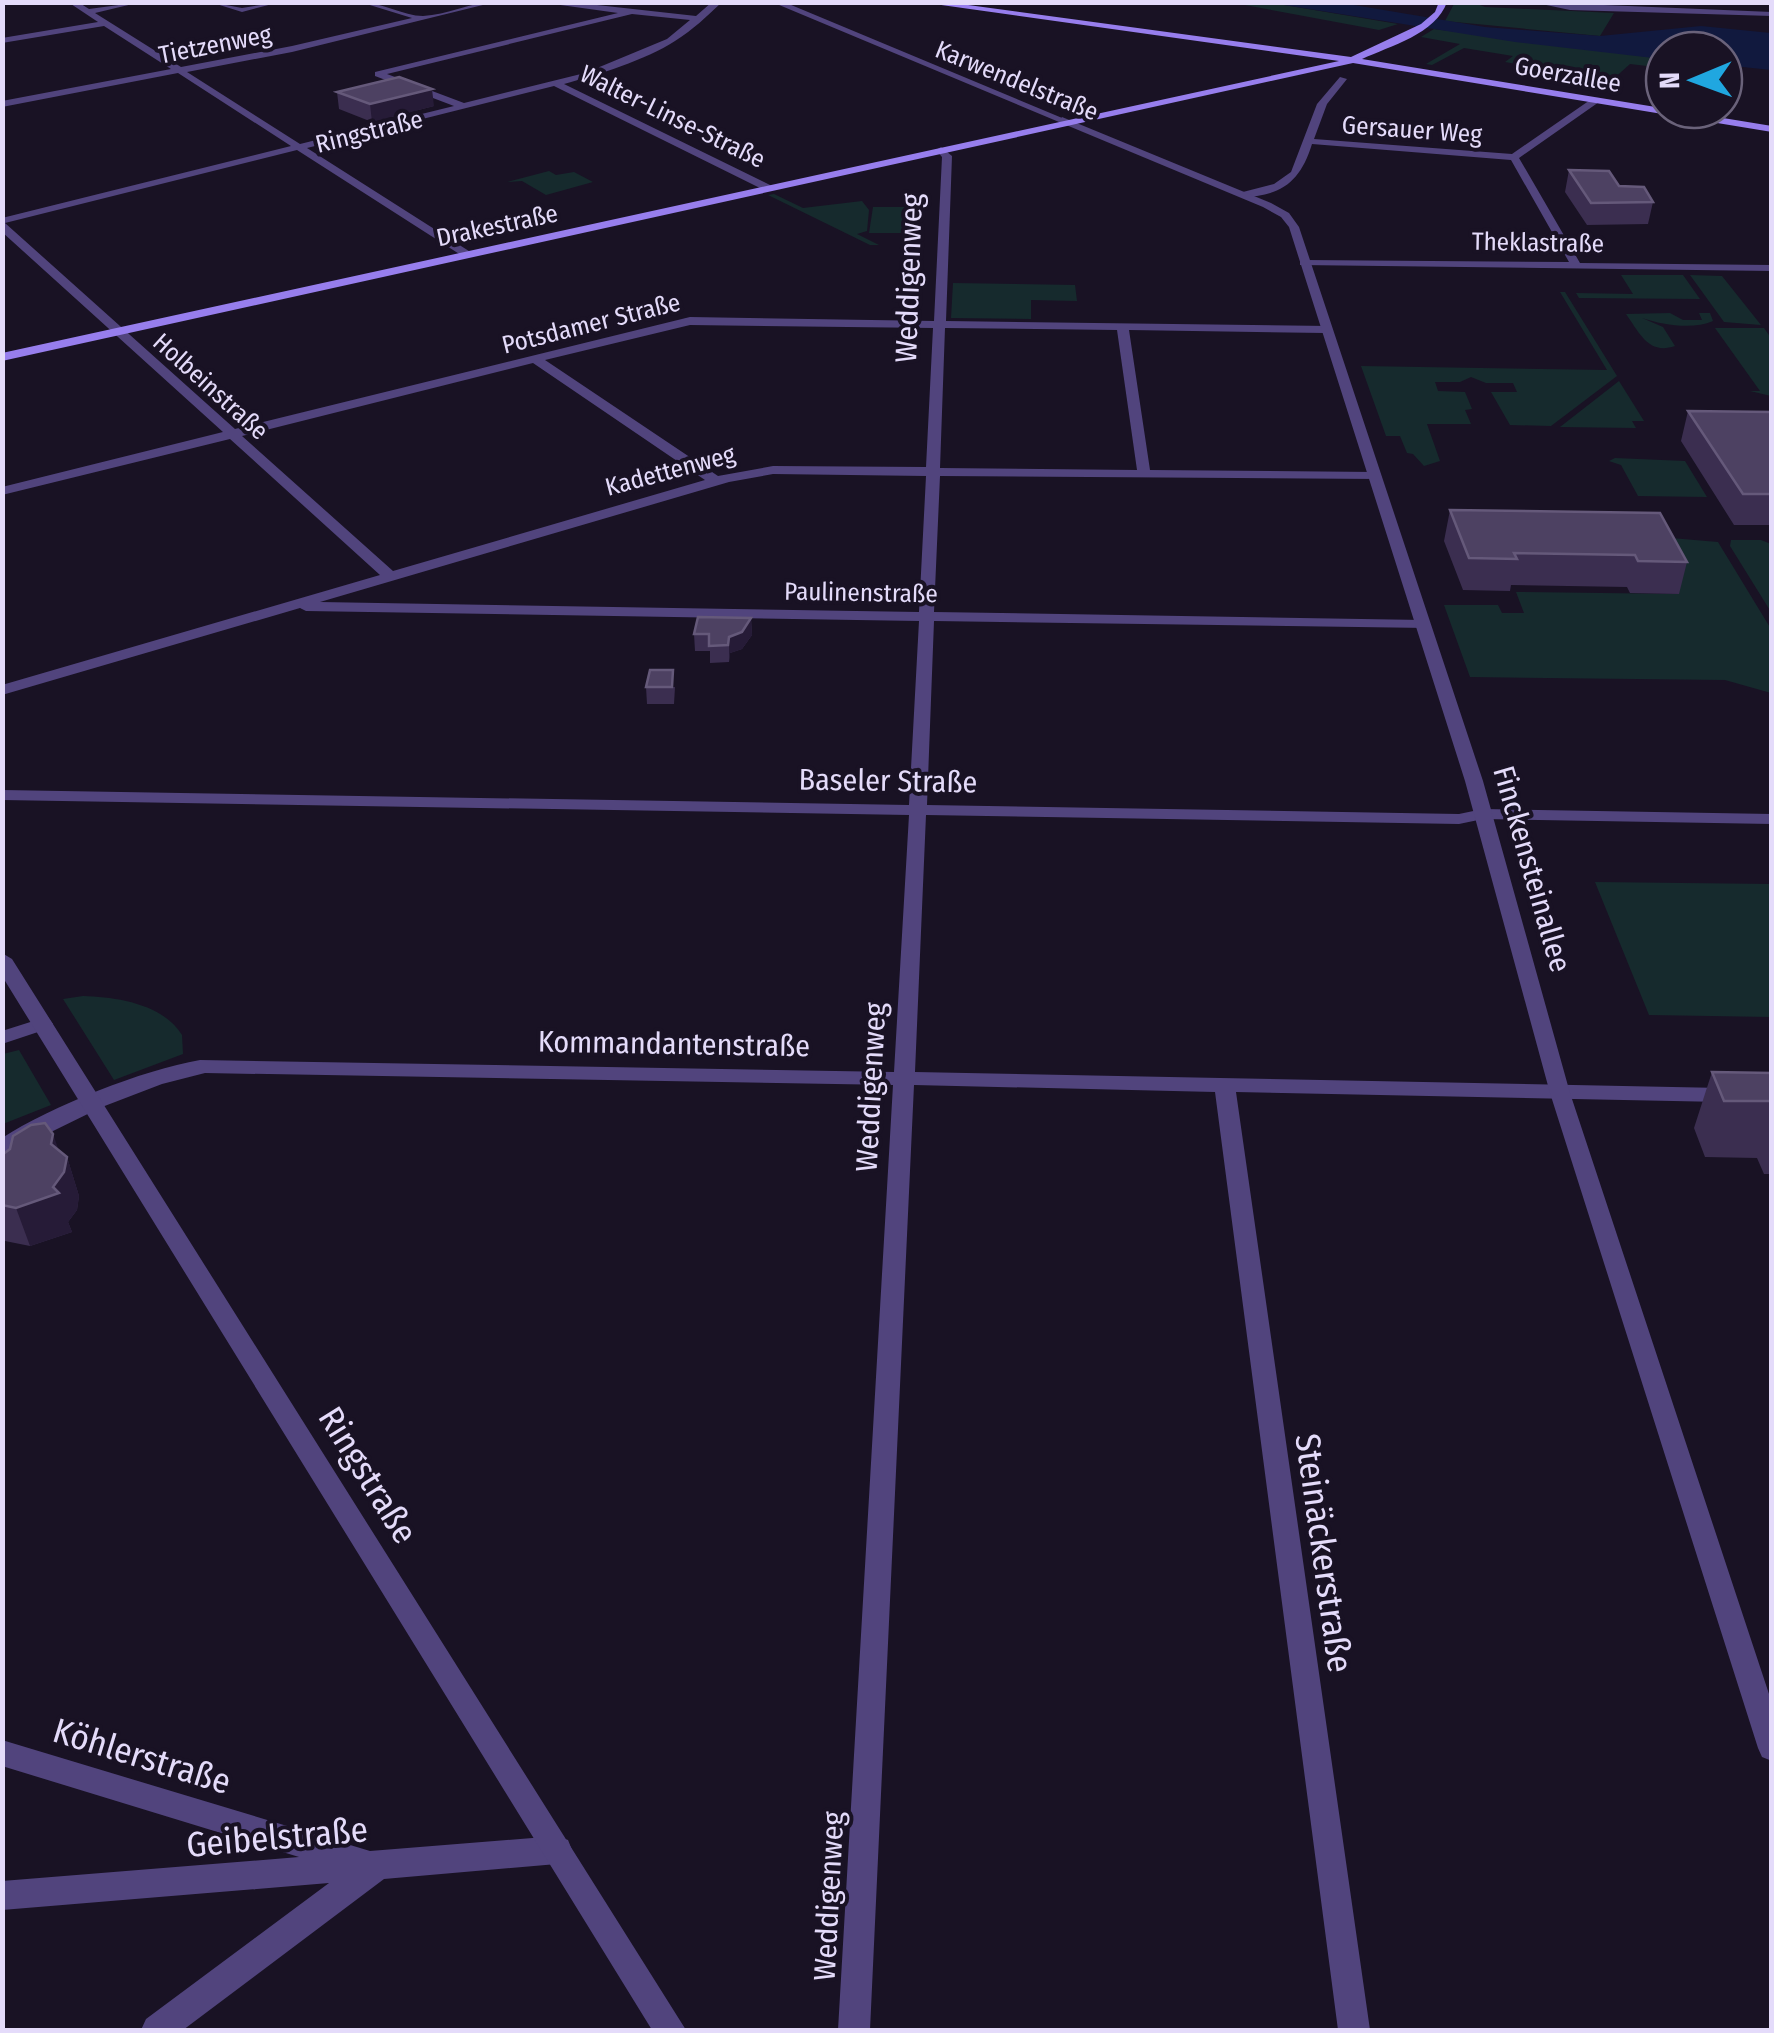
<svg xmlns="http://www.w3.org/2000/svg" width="1774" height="2033" font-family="'Fira Sans Condensed',sans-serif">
  <rect width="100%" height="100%" fill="#191224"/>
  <!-- green -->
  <path fill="#162a2d" d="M1455 2 1475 3 1485 7 1614 13 1600 36 1445 21Z
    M1234 3H1272L1398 24 1379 30Z
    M1434 29 1664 59V68L1630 64 1611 81 1505 62 1513 56 1464 48 1432 65 1426 64 1460 44 1421 37Z
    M549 171 556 175 574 172 593 182 546 195 522 181 507 182Z
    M774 194 803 208 862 201 869 210 867 231 857 234 879 245H870L768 195Z
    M873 207H913L911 233H869Z
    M1621 275H1683L1700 299 1579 298 1576 293 1633 294Z
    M1690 275 1722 276 1761 325 1724 322Z
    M953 283 1075 285 1077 301 1031 300V319L951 318Z
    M1560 292H1565L1617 376 1551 426 1510 425 1491 392H1517L1513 383H1486L1471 377 1460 382H1435L1438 391 1465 392 1472 409 1465 410 1471 424H1427L1440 461 1424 466 1413 454 1407 453 1400 436H1386L1361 366 1607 370Z
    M1670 313 1683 320H1702L1699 313H1710L1713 321C1693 330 1663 325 1642 318L1663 327 1675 346C1649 355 1640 334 1626 314Z
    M1715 328H1764L1771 338V396L1750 391H1760Z
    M1619 381 1644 421H1632L1636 428 1560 427Z
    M1615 458 1685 461 1707 497 1638 496 1621 465 1609 461Z
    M1671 538 1718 542 1771 629V693L1725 680 1470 677 1444 605H1498L1502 613H1524L1516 592 1678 594Z
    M1731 540H1761L1771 544V612L1730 546Z
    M1595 882 1771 884V1017L1649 1015Z
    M83 996C117 997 163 1004 182 1035L183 1054 114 1080 63 999Z
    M19 1050 51 1105 3 1124V1054Z"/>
  <!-- water -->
  <path fill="#11193e" d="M1272 3H1342L1485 27 1600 36 1701 26 1771 33V70L1724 65V50H1664L1662 59 1515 42Z"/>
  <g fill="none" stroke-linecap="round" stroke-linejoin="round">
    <!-- minor -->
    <path fill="#51447d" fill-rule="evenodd" d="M68 2H78L89 9 141 2 95 13 181 67 292 46 412 18 360 2C382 2 403 16 423 16 447 15 470 2 495 2L292 52 187 72 300 144 454 106 375 76V72L618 13 539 2H570L696 16 712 2H722C706 17 694 29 675 41 646 60 597 75 564 84L772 186V190H764L554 86 307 148 472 253V257H464L297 150 5 223 235 429 690 317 934 321 942 157 936 150 941 147 952 156 946 321 1329 326V332L1325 333 1129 330 1150 470 1375 472 1380 473V479L940 476 934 612 1423 620 1431 625 1428 628 934 621 927 805 1459 814 1483 809 1772 814V824L1483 819 1459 824 926 815 915 1072 1772 1089V1103L1236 1092 1370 2030H1338L1215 1092 914 1085 870 2030H838L893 1085 205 1073 162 1084 102 1107 2 1156V1138C52 1106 142 1070 200 1060L894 1072 909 815 2 800V790L909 805 919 621 306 611 300 608 2 695V685L380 575 230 439 2 495V487L223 432 2 232V218L291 146 178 73 2 107V101L171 69 104 26 2 43V38L98 22ZM632 14 690 20 667 39 585 73 464 103 387 74ZM690 325 933 328 926 467 773 466 718 476 545 360ZM945 328 1117 330 1137 470 940 468ZM533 363 705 480 393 571 242 436ZM773 474 926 476 919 612 320 602 729 482Z
      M210 2 242 8 280 2 242 12Z
      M772 2H784L1067 120 1059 122Z
      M1532 2 1772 12V16L1570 10Z
      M1340 77 1347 79 1327 104 1314 139 1512 154 1593 98H1599V102L1519 158 1580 263 1772 265V271L1300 265V261L1304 260 1569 262 1511 160 1312 144C1300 183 1280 197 1239 197V193L1274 184 1291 172 1317 104Z
      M43 1018 50 1020 53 1024 50 1028 2 1044V1031Z
      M2 1740 370 1851 557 1836 568 1840 572 1850 568 1860 557 1864 384 1879 183 2030H141L146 2019 329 1883 2 1910V1881L299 1857 2 1766Z"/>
    <!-- tertiary -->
    <path fill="#51447d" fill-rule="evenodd" d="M1062 117 1271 203 1289 213 1299 227 1483 781 1570 1093 1772 1703V1761L1762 1757 1758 1748 1550 1093 1465 781 1289 227 1281 217 1263 207 1059 122Z
      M2 953 12 959 686 2030H652L2 976Z"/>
    <!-- secondary -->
    <path fill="#977eed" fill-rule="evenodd" d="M920 2H946L1351 57 1421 24 1435 12 1439 2H1447C1436 34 1390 46 1362 59L1772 126V132L1353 63 2 361V353L1339 61Z"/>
  </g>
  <!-- wall -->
  <path fill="#3b2e50" d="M337 92 434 106 372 122 339 109Z
    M1569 170 1619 186 1653 202 1648 224 1587 225 1565 192Z
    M1688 411 1772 412V525H1734L1681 441Z
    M1450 510 1687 562 1679 594 1630 593 1627 587 1511 585 1510 591 1463 590 1444 541Z
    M751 618 752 635 742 649 730 653 729 662 710 663V651H695L694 634Z
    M646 687H675L674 704H647Z
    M1712 1072 1772 1073V1174H1764L1757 1158 1705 1157 1694 1128Z
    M10 1149 59 1151 67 1157 79 1196 77 1210 68 1222 72 1232 30 1246 5 1241 2 1234V1205Z"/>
  <!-- shaded-wall -->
  <path fill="#261b37" d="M432 89 434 106 372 122 370 104Z
    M751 618 752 635 742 649 730 653 729 662V637Z
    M53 1134 65 1168 67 1157 79 1196 77 1210 68 1222 72 1232 30 1246 16 1208 51 1144Z"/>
  <!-- building -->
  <path fill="#4d4162" stroke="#65597a" stroke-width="2.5" d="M399 77 432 89 370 104 337 92Z
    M1569 170 1609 171 1619 186 1644 187 1653 202 1591 203Z
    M1688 411 1772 412V494H1743Z
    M1450 510 1660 513 1687 562 1638 561 1635 555 1514 553 1517 559 1469 558Z
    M698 617 751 618 742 632 729 637 728 645 709 646V634H694Z
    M650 670H673L672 687H646Z
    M1712 1072 1772 1073V1101H1724Z
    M45 1123 53 1134 51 1144 67 1157 64 1172 53 1187 59 1193 16 1208 2 1205V1155L10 1149 13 1136 31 1125Z"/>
  <g text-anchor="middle" stroke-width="8" stroke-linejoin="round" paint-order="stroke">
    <!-- far-street labels -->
    <g font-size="25" fill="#e4dbfa" stroke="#191224">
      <text transform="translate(215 44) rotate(-11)" y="9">Tietzenweg</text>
      <text transform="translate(1568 74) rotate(10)" y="9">Goerzallee</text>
      <text transform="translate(1017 80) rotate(22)" y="9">Karwendelstraße</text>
      <text transform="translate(673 116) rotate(26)" y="9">Walter-Linse-Straße</text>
      <text transform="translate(1412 129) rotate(4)" y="9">Gersauer Weg</text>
      <text transform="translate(369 131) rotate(-14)" y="9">Ringstraße</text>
      <text transform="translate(497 225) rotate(-12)" y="9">Drakestraße</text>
      <text transform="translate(1538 242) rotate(1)" y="9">Theklastraße</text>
      <text transform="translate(591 323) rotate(-14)" y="9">Potsdamer Straße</text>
      <text transform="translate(211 386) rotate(42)" y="9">Holbeinstraße</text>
      <text transform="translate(670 470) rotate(-15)" y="9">Kadettenweg</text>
      <text transform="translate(861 592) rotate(1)" y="9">Paulinenstraße</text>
    </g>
    <!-- street labels -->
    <g font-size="30" fill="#e4dbfa" stroke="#191224">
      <text transform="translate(909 278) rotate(-88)" y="10">Weddigenweg</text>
      <text transform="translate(888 781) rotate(1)" y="10">Baseler Straße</text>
      <text transform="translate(1532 869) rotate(74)" y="10">Finckensteinallee</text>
      <text transform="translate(674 1044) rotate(1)" y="10">Kommandantenstraße</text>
      <text transform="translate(871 1087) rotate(-87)" y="10">Weddigenweg</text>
      <text transform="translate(829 1896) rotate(-87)" y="10">Weddigenweg</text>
    </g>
    <!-- near-street labels -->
    <g font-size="35" fill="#e4dbfa" stroke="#191224">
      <text transform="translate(368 1475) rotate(58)" y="12">Ringstraße</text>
      <text transform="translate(1324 1553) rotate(82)" y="12">Steinäckerstraße</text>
      <text transform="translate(142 1756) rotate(17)" y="12">Köhlerstraße</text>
      <text transform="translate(277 1837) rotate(-5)" y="12">Geibelstraße</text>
    </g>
  </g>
  <!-- border -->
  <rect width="1774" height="2033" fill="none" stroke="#e4dbfa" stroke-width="10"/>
  <!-- north arrow -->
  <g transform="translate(1694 80) rotate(269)"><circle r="48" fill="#191224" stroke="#6a627a" stroke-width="2.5"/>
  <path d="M0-8L18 38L0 25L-18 38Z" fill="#20a7e0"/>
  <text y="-15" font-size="28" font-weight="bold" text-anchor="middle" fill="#e4dbfa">N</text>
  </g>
</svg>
